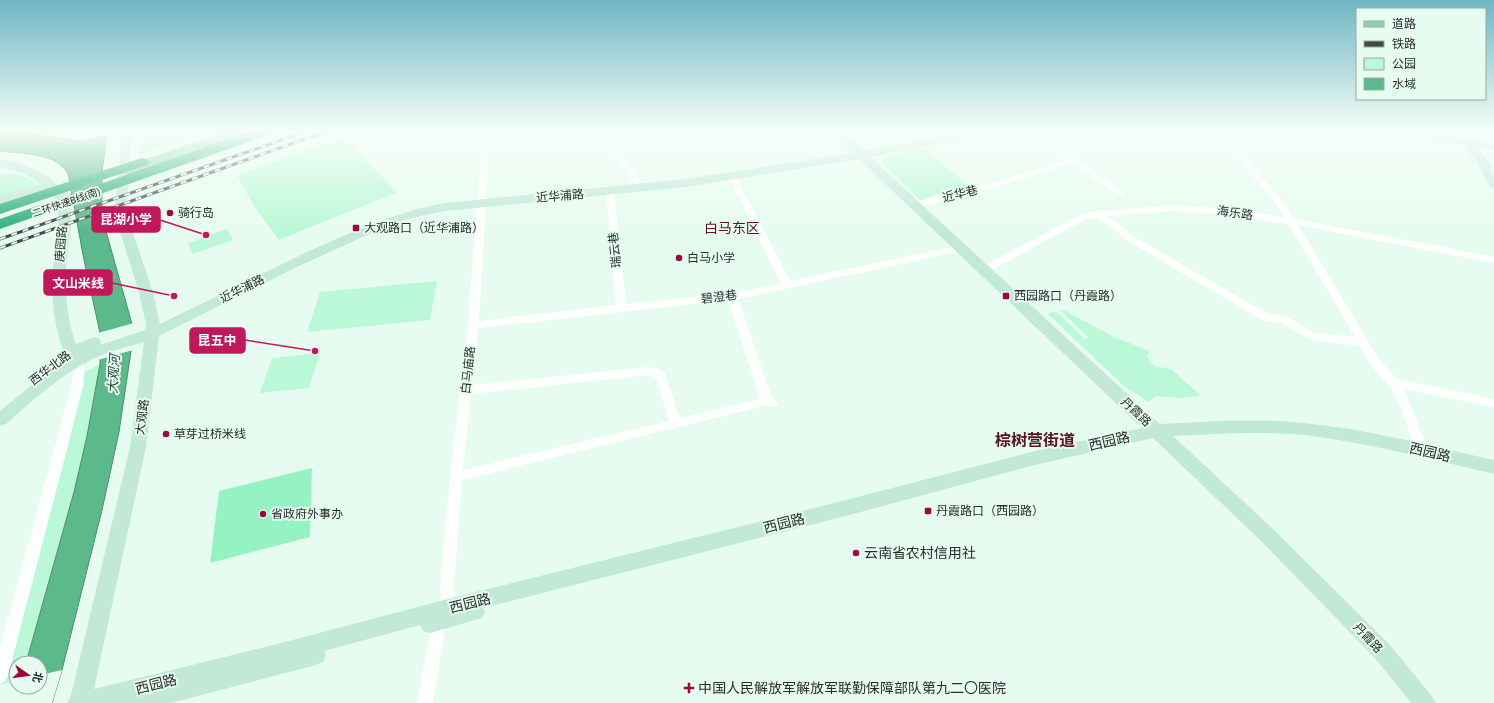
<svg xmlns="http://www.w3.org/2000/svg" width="1494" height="703" font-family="'Archivo Narrow','Noto Sans SC',sans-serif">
  <rect width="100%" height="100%" fill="#e7fcf0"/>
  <!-- green -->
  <path fill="#bbf8d7" d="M140 131H216L139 154 142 144Z
    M343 138 397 192 279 240 252 203 237 175Z
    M924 148 968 185 920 200 882 163 887 155Z
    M0 173C15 175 28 173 38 186L0 198Z
    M227 229 233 240 193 254 188 243Z
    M437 281 430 320 307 332 320 292Z
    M1062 309 1114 337 1150 351 1147 356 1154 366 1171 369 1201 396 1180 398 1156 396 1149 402 1125 387 1048 314 1055 311 1085 339 1089 338 1060 310Z
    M320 353 309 388 260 393 272 358Z
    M100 364 87 436 74 492 26 663H16V681L0 685V653L79 375Z"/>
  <!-- water -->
  <path fill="#5bb98b" stroke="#4b8f6e" d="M0 131 32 133 80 141 107 135 102 172V217L132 324 131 351 119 432 102 510 62 670 52 703H14L40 687V663H26L74 492 87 436 100 364V333L83 255 68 173C54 152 23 154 0 151Z"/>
  <!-- pier -->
  <path fill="#e7fcf0" d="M134 323 133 350 98 360V333Z
    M62 670 52 703H12L17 687H40V675Z"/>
  <!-- building -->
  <path fill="#95f3c3" d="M312 468 310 537 210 563 219 491Z"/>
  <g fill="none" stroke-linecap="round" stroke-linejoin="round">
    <!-- street -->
    <path fill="#fff" fill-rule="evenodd" d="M476 131H484L489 150 479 321 616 305 606 192 610 189 614 192 626 304 741 292 781 283 728 176 732 173 736 176 790 281 961 245 966 248 961 251 738 299 771 396 778 403 776 406 772 407 765 404 760 407 462 480 454 585 455 608 453 613 448 615 443 613 441 608 440 585 450 476 468 325 481 150ZM728 300 760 399 680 418 665 373 659 369 649 367 472 385 478 328ZM649 375 656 378 669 421 463 470 471 394Z
      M605 131H613V139L616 145 645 188 644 190H638L637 188 608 145 605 139Z
      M1031 131H1041L1124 193 1120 196 1117 195 1073 163 997 187 915 208 910 205 912 203 991 183 1068 159Z
      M1203 131H1213L1242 153 1284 202 1295 219 1494 257V263L1298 225 1380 361 1397 379 1494 399V407L1404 389 1428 450 1426 453 1422 455 1418 453 1394 392 1372 367 1360 346 1312 340 1281 323 1262 320 1123 238 1117 231 1097 218 1086 219 989 271H981L980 269 981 267 1080 215 1098 211 1171 205 1225 208 1284 217 1277 205 1236 157ZM1171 211 1225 214 1288 224 1355 337 1315 333 1288 317 1268 314 1129 234 1123 227 1107 216Z
      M77 357 81 358C86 367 84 377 83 387L8 676 5 681 0 684V648L71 387 73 375 71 361 73 358Z
      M439 614 444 616 446 621 433 703H417L432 621 434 616Z"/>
    <!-- secondary -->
    <path fill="#c2e8d8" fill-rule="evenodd" d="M120 131H131L132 139 126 213 153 292 160 324 309 251 371 224 417 209 445 203 685 179 853 153 831 131H843L864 151 970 131H996L991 134 870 157 1160 424C1207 422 1255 418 1303 423 1368 429 1431 446 1494 460V474C1431 459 1368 443 1304 435 1260 431 1216 434 1173 436L1272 528 1388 643 1432 696 1436 703H1411L1374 657 1260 540 1153 438 1035 465 842 517 483 608 485 612 482 618 430 633 423 631 420 625 324 651 326 655 323 662 316 665 171 703H67L71 695 130 447 144 342C126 347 108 352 91 360 59 376 32 401 6 424L0 426V411L44 375 41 374 38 370 41 366 63 350C55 328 52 304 52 281 52 258 63 218 55 199 53 195 50 193 47 190L0 204V196L41 184 25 174 0 167V159C29 164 68 179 71 213 72 231 67 250 66 268 65 293 67 320 76 344L94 337 99 338 101 342 100 345 145 330 146 325 139 292 114 213 121 149ZM859 159 1142 428 1035 451 842 501 448 599 281 643 94 689 146 447 159 336 297 267 367 235 407 219 445 211 685 187Z
      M1387 131C1424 131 1458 138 1494 144V150L1477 148C1490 160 1494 170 1494 188L1490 187 1475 159 1462 145 1392 134Z"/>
    <!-- primary -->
    <path fill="#85d1b1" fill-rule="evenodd" d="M227 131H247L245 134 131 174H121L119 171 121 168Z"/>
    <!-- highway -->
    <path fill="#34b27d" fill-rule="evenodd" d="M252 131H274L272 134 0 229V219Z
      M142 158 147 159 149 162 147 165 0 214V204Z"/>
    <defs>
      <path id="rail" d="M0 239 307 131
        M0 248 327 131"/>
    </defs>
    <!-- rail casing -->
    <use href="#rail" stroke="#424c46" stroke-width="3"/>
    <!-- rail -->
    <use href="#rail" stroke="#e7fcf0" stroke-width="2" stroke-dasharray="6" stroke-linecap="butt"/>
  </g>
  <!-- sky -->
  <linearGradient id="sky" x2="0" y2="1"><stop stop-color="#6fb6c3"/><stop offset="0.57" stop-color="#f4fef8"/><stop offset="1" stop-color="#f4fef8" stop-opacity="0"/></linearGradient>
  <rect width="1494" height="230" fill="url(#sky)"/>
  <!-- markers -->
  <g fill="#a2053f" stroke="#e7fcf0" stroke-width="1.5">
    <circle cx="170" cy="213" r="4"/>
    <rect x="352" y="224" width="8" height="8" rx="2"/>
    <circle cx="679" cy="258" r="4"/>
    <rect x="1002" y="292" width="8" height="8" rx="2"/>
    <circle cx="166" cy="434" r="4"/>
    <rect x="924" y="507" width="8" height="8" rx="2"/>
    <circle cx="263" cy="514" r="4"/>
    <circle cx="856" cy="553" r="4"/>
    <path d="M687 682h4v4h4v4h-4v4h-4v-4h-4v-4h4z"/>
  </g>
  <g text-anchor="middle" stroke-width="4" stroke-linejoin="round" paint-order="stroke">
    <!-- far-street labels -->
    <g font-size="10" fill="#262e29" stroke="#e7fcf0">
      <text transform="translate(66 202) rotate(-19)" y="4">二环快速B线(南)</text>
    </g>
    <!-- street labels -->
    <g font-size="12" fill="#262e29" stroke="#e7fcf0">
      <text transform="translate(960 194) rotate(-14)" y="4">近华巷</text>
      <text transform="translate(560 196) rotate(-5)" y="4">近华浦路</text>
      <text transform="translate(1235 213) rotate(8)" y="4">海乐路</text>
      <text transform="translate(61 244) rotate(-85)" y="4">庚园路</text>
      <text transform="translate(615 250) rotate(-96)" y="4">瑞云巷</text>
      <text transform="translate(242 289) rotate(-26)" y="4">近华浦路</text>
      <text transform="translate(719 297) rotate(-7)" y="4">碧澄巷</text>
      <text transform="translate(50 368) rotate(-37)" y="4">西华北路</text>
      <text transform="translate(468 370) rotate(-84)" y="4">白马庙路</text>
      <text transform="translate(1136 412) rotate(43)" y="4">丹霞路</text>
      <text transform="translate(142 417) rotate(-82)" y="4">大观路</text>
      <text transform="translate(1368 638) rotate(47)" y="4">丹霞路</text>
    </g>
    <!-- poi labels -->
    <g font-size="12" fill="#262e29" stroke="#e7fcf0" text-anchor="start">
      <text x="178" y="217">骑行岛</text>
      <text x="364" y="232">大观路口（近华浦路）</text>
      <text x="687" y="262">白马小学</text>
      <text x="1014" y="300">西园路口（丹霞路）</text>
      <text x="174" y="438">草芽过桥米线</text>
      <text x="936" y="515">丹霞路口（西园路）</text>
      <text x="271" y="518">省政府外事办</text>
    </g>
    <!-- water labels -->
    <g font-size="13" font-style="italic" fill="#1c4531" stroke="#e7fcf0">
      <text transform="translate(113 374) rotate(-86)" y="5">大观河</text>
    </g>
    <!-- quarter labels -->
    <g font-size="14" fill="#581324" stroke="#e7fcf0">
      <text x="732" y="233">白马东区</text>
    </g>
    <!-- near-street labels -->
    <g font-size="14" fill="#262e29" stroke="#e7fcf0">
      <text transform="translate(1109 441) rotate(-13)" y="5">西园路</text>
      <text transform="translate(1430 452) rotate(13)" y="5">西园路</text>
      <text transform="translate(784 523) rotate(-14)" y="5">西园路</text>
      <text transform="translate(470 603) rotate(-14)" y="5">西园路</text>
      <text transform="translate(156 684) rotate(-14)" y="5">西园路</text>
    </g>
    <!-- near-poi labels -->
    <g font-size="14" fill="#262e29" stroke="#e7fcf0" text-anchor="start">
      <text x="864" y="558">云南省农村信用社</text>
      <text x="698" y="693">中国人民解放军解放军联勤保障部队第九二〇医院</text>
    </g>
    <!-- district labels -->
    <g font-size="16" font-weight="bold" fill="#581324" stroke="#e7fcf0">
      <text x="1035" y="446">棕树营街道</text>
    </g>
  </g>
  <!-- callouts -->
  <path fill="none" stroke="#c2185b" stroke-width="1.5" d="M206 235L160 220M174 296L112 283M315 351L245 340"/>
  <g fill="#c2185b" stroke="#e7fcf0" stroke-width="1.5">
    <circle cx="206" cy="235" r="4"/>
    <circle cx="174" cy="296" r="4"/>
    <circle cx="315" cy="351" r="4"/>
  </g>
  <g fill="#c2185b" stroke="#c2185b" stroke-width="1.5">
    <rect x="92" y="207" width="68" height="25" rx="4"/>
    <rect x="44" y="270" width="68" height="25" rx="4"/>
    <rect x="190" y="328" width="55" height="25" rx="4"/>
  </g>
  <g font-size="13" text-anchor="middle" font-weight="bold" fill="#fff">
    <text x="126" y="224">昆湖小学</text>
    <text x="78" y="288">文山米线</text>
    <text x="217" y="345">昆五中</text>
  </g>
  <!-- legend -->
  <rect x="1356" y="8" width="130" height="92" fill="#e7fcf0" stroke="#9aaaa0"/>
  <rect x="1364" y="21" width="20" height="6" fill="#85d1b1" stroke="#9aaaa0"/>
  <text x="1392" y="28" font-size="12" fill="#262e29">道路</text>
  <rect x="1364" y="41" width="20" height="6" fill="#424c46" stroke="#9aaaa0"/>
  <text x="1392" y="48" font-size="12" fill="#262e29">铁路</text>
  <rect x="1364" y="58" width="20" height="12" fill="#bbf8d7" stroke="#9aaaa0"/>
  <text x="1392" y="68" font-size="12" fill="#262e29">公园</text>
  <rect x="1364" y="78" width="20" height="12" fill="#5bb98b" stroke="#9aaaa0"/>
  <text x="1392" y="88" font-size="12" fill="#262e29">水域</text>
  <!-- north arrow -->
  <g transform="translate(28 675) rotate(104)"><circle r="19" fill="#e7fcf0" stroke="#9aaaa0"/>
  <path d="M0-3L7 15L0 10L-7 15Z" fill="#a2053f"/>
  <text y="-6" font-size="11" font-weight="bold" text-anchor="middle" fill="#262e29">北</text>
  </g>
</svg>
